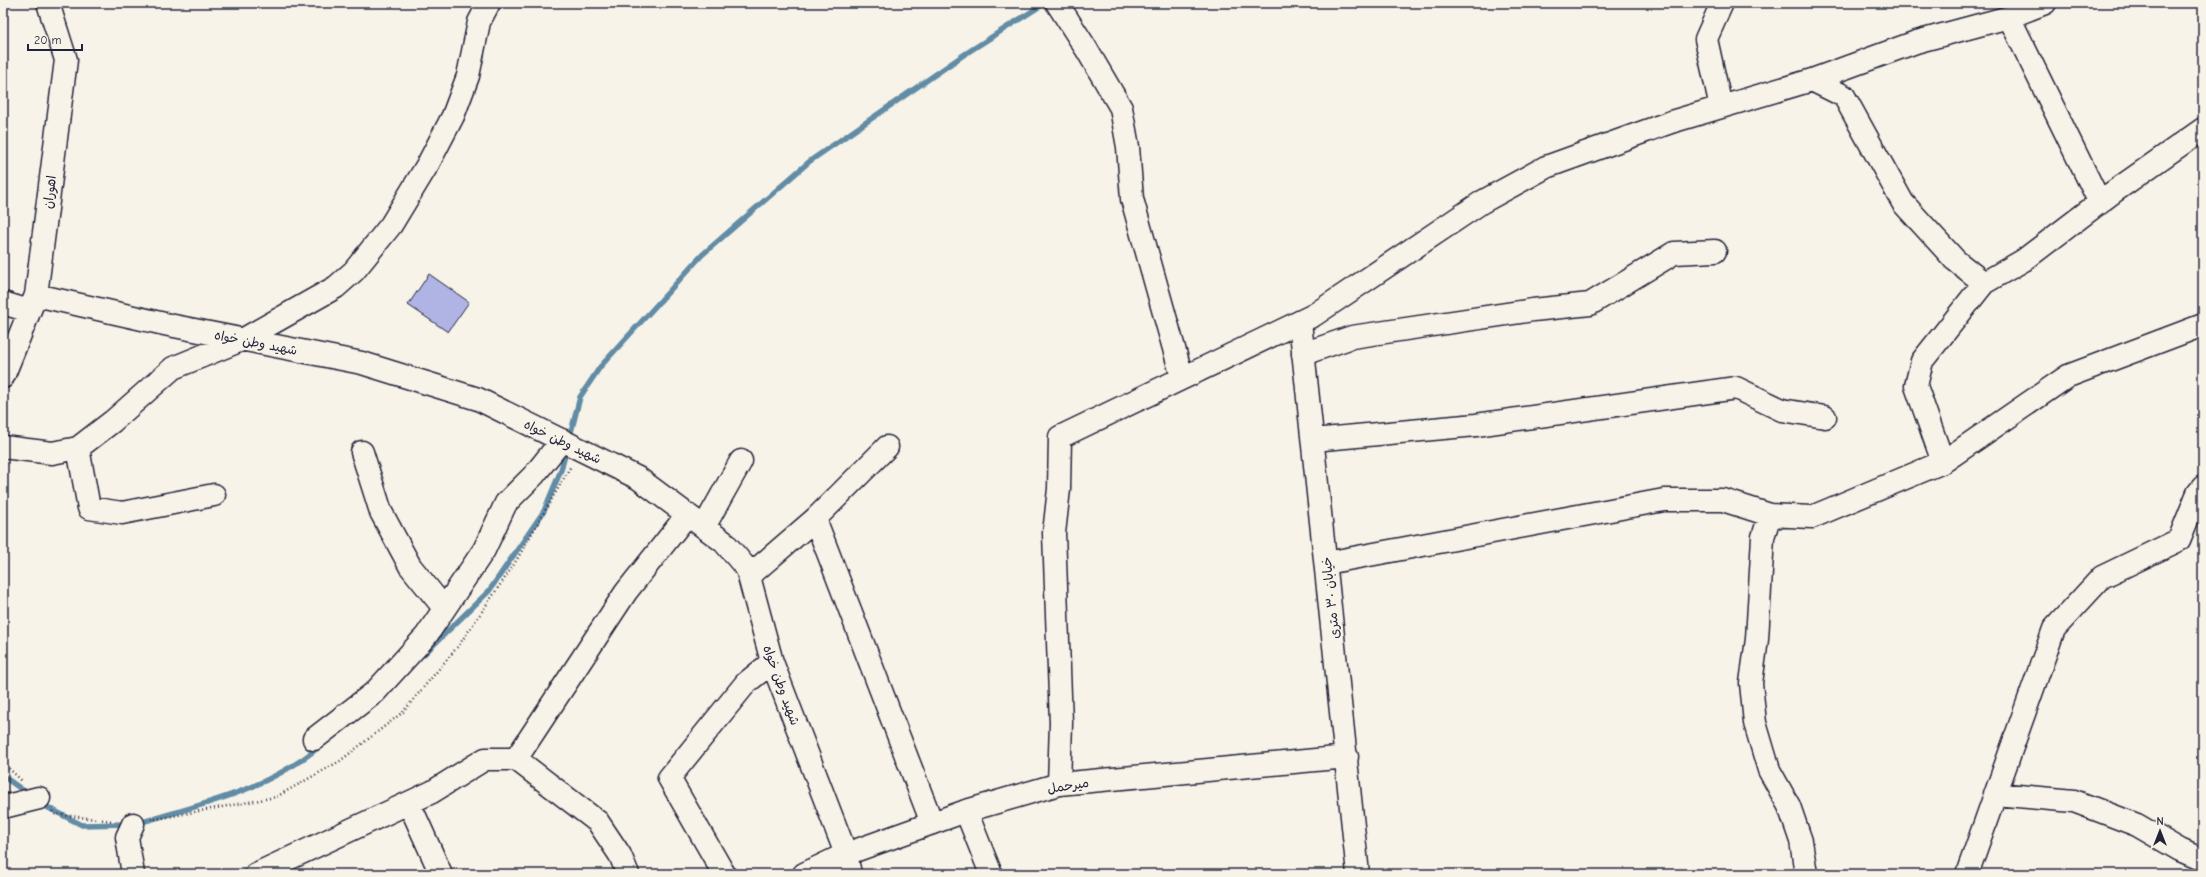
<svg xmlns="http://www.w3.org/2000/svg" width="2206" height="877" font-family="'Comic Neue','Playpen Sans Arabic',sans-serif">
  <rect width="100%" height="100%" fill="#f7f3e8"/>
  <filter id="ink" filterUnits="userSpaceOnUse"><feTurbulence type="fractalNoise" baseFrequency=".025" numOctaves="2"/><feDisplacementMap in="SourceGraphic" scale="8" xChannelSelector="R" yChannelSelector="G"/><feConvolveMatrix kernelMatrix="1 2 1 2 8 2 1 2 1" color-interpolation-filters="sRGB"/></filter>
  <g filter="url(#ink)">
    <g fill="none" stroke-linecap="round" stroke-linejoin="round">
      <!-- stream -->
      <path stroke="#628ca6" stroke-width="5.5" d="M569 440 580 397 600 367 702 255 810 161 965 54 1045 3
        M423 655 489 591 544 511 561 470 567 448
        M3 776 28 794
        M39 803 82 825 127 824
        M138 823C202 805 270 789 321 745"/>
    </g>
    <!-- building -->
    <path fill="#b0b4e5" stroke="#22223b" d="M429 274 469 302 448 332 408 305Z"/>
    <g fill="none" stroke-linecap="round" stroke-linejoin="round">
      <defs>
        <path id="minor" d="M1057 3 1087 50 1121 108 1128 147 1132 199 1182 377
          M2009 17 2100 203
          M1812 80 1844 96 1903 203 1955 260 1984 283
          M1721 107 1706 39 1722 3
          M36 295 169 325 362 363 478 399 638 478 724 542 747 569 772 662 846 854 850 874
          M3 303 29 311
          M1303 354 1352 337 1533 310 1590 304 1674 253 1715 251
          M3 377 36 295 66 60 48 3
          M1313 440 1476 425 1736 388 1782 410 1825 417
          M3 447 52 453 78 448 113 421 173 368 244 339 336 287 354 271 391 225 428 164 453 116 468 76 479 22 489 3
          M78 448 89 508 122 513 214 495
          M362 452 381 512 410 566 444 608
          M1943 462 1916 386 1922 361 1984 283 2024 260 2112 193 2203 129
          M1770 515 1763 537 1757 639 1751 683 1755 723 1769 770 1789 806 1801 841 1806 874
          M815 519 932 823
          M704 527 741 461
          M1326 563 1664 500H1723L1770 515 1812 517 1943 462 2068 376 2203 325
          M749 576 815 519 887 447
          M314 739 375 692 426 636 484 550 506 503 534 475 562 440
          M1059 784 1061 723 1054 533 1059 489 1060 437 1314 315 1482 202 1546 167 1671 122 1812 80 1916 42 2009 17 2045 3
          M1995 794 2074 801 2137 825 2180 850 2203 860
          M409 803 441 874
          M3 807 39 798
          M966 811 991 874
          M133 874 127 837 133 824
          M256 874 432 792 485 759H516
          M628 874 620 855 598 822 516 759 626 592 687 515
          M724 874 669 778 746 683 772 662
          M1967 874 2054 629 2102 577 2179 540 2198 493 2203 487"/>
        <path id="tertiary" d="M1300 322 1358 874
          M804 874 846 854 966 811 1059 784 1347 757"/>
      </defs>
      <!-- minor casing -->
      <use href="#minor" stroke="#22223b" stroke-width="25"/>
      <!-- tertiary casing -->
      <use href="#tertiary" stroke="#22223b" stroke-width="25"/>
      <!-- path -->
      <path stroke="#22223b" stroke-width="2.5" stroke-dasharray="1 3" stroke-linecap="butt" d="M3 763 23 782
        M52 811 54 814 113 821
        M151 820 276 797 340 761 403 712 459 645 513 566 571 466"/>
      <!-- minor -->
      <use href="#minor" stroke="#f7f3e8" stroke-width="22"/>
      <!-- tertiary -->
      <use href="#tertiary" stroke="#f7f3e8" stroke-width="22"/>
    </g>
  </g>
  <g text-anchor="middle" stroke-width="4" stroke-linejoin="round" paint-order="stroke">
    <!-- street labels -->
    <g font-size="13" fill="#22223b" stroke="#f7f3e8">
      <text transform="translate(49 192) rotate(-83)" y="5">اهوران</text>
      <text transform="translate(256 342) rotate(11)" y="5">شهید وطن خواه</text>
      <text transform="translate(563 441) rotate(26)" y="5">شهید وطن خواه</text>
      <text transform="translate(1330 598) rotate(-96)" y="5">خیابان ۳۰ متری</text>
      <text transform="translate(782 685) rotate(70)" y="5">شهید وطن خواه</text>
      <text transform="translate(1068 785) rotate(-9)" y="5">میرحمل</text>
    </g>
  </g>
  <!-- margin -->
  <rect width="2206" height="877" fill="none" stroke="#f7f3e8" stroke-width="16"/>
  <rect x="8" y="8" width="2190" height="861" fill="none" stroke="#22223b" stroke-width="1.5" filter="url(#ink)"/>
  <!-- north arrow -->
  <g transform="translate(2160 831)" stroke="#f7f3e8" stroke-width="3" paint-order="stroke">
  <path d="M0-3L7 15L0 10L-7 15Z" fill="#22223b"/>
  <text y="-6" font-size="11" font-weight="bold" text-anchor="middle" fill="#22223b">N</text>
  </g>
  <!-- scale -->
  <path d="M28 44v6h54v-6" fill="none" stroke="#22223b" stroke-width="2"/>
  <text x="34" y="44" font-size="12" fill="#22223b" stroke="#f7f3e8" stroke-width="3" paint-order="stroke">20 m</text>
</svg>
